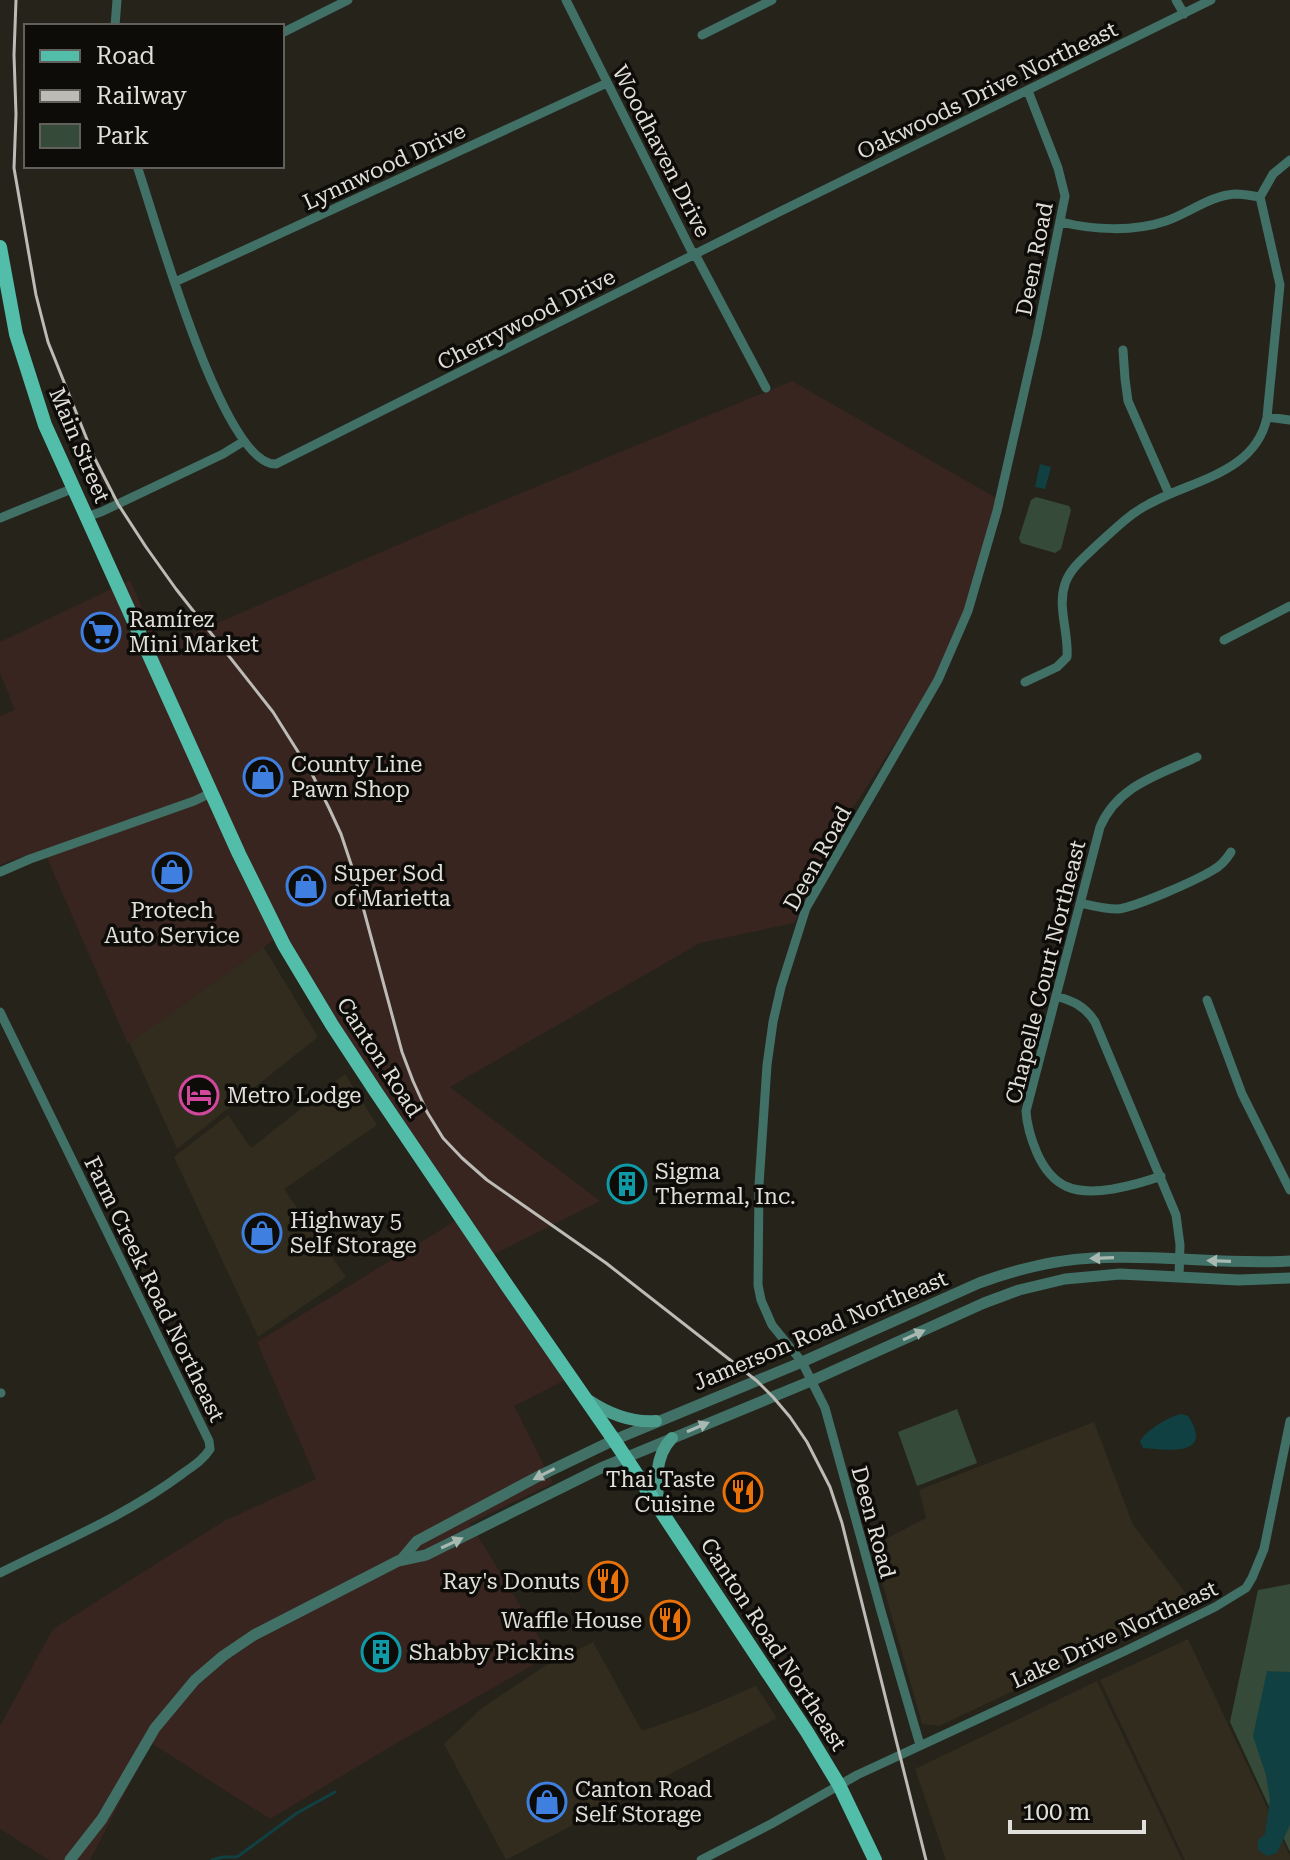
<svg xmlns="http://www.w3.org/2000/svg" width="1290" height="1860" font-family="'Roboto Serif',serif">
  <rect width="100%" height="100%" fill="#26231b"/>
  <!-- built -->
  <path fill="#312c1e" d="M260 941 318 1037 177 1149 129 1042Z
    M345 1074 377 1125 284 1189 346 1277 258 1337 174 1157 228 1115 251 1148Z
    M1094 1422 1133 1525 1195 1605 939 1726 922 1724 872 1546 926 1518 919 1490Z
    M1188 1639 1290 1856V1860H1185L1100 1680Z
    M593 1642 642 1731 698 1711 756 1686 777 1718 506 1860 444 1744 482 1708 545 1666Z
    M1097 1681 1182 1860H946L915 1769Z"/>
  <!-- industrial -->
  <path fill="#38251f" d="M792 381 1005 503 940 674 843 823 827 860 794 923 700 943 450 1087 600 1201 493 1255 571 1377 514 1406 553 1483 470 1523 550 1655 390 1747 270 1819 151 1743 90 1860H49L0 1829V1726L53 1629 224 1521 316 1479 257 1342 462 1217 278 937 128 1044 44 851 12 860 0 865V716L15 710 0 673V642L130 580 159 648 451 522Z"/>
  <!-- green -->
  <path fill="#354a39" d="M1036 497 1069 506 1071 510 1061 549 1055 553 1021 543 1019 538 1031 500Z
    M957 1409 977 1463 917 1486 898 1432Z
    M1290 1584V1852L1230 1722 1258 1590Z"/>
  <!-- water -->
  <path fill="#114042" d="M1040 464 1051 467 1045 489 1035 487Z
    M1182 1414 1188 1416C1215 1457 1167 1450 1143 1448L1140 1441C1147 1430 1169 1416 1182 1414Z
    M1267 1671 1290 1672V1825L1277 1853 1267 1856 1258 1850V1840L1265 1834 1270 1800 1266 1775 1253 1736Z"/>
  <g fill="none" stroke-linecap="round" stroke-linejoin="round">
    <!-- stream -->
    <path stroke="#114042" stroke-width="3" d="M212 1860 223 1857H237L297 1813 335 1792"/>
    <!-- minor -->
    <path stroke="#407066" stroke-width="9" d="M566 0 691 250 695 254 766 388
      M1176 0 1184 14
      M115 26 117 0
      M282 33 348 0
      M702 35 772 0
      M137 166C154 214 222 466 276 464L779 212 1211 0
      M1061 222C1093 230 1134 232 1166 221 1189 213 1211 195 1236 194 1244 194 1252 196 1260 197
      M175 282 607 83
      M1123 350 1125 379 1128 401 1169 494
      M1267 417 1290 420
      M86 517 101 512 223 454 244 441
      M0 518 74 488
      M1224 640 1290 606
      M1025 682 1057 667 1067 657C1069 633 1057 607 1065 584 1070 568 1085 557 1096 546 1113 531 1129 514 1149 504 1192 480 1256 473 1267 417L1280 285 1260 197 1273 174 1290 160
      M0 872 30 859 194 801 211 793
      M1080 903C1093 906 1105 909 1118 909 1136 907 1197 880 1213 870 1221 866 1226 860 1231 852
      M1056 996C1073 1001 1085 1006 1095 1022L1176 1215 1180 1245 1179 1277
      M1207 1000 1242 1094 1290 1190
      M0 1012 209 1441 210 1449C203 1460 193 1466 182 1474 127 1515 62 1542 0 1573
      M1161 1176C1145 1182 1129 1186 1113 1189 1076 1195 1053 1189 1037 1153 1031 1139 1027 1127 1026 1111L1100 827C1118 785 1159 775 1197 757
      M0 1393H1
      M920 1745 881 1611 825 1408 802 1362 772 1325 761 1300 758 1285 759 1185 767 1065 773 1022 781 987 806 908 938 680 968 611 997 511 1037 335 1065 196 1058 168 1028 91
      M701 1860 771 1824 857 1775 1125 1651 1215 1607 1246 1588 1252 1578 1264 1549 1290 1421"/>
    <!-- tertiary -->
    <path stroke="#407066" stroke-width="11" d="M401 1560 417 1541 537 1477 614 1440 802 1362 979 1283C1017 1269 1053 1260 1093 1258 1159 1254 1224 1265 1290 1261
      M70 1860 102 1819 155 1728 195 1680 223 1656 254 1635 398 1561 426 1555 603 1467 811 1381 984 1303 1019 1290 1065 1279 1120 1274 1238 1280 1290 1278"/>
    <!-- secondary -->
    <path stroke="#4c9c8c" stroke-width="12" d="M588 1400C609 1414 631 1423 656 1421
      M659 1508C656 1484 654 1456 672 1438"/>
    <!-- primary -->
    <path stroke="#52bda9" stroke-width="14" d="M0 247 16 334 45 425 239 854 284 945 332 1025 376 1092 508 1287 614 1440 807 1732 839 1785 875 1860"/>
    <!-- rail -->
    <path stroke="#bdbbb6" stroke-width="3" d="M16 0 14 55 16 114 14 168 36 295 48 342 94 457 118 504 146 547 176 589 273 712 312 774 329 808 341 834 353 870 402 1052 413 1081 427 1112 443 1138 462 1158 487 1180 606 1263 757 1381 773 1397 790 1417 807 1442 830 1487 842 1523 926 1860"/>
  </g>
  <!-- one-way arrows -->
  <defs><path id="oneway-solid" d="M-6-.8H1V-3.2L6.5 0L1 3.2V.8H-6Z" transform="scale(2)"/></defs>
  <g fill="#a9b8b1">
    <use href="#oneway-solid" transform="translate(1102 1258) rotate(178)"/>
    <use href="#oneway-solid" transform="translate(1219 1261) rotate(-178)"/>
    <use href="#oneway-solid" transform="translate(914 1335) rotate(-24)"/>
    <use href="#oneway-solid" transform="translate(698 1427) rotate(-23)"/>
    <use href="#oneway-solid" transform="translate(544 1474) rotate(153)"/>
    <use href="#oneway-solid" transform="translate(452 1543) rotate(-25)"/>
  </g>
  <!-- icons -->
  <defs>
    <symbol id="supermarket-ring" viewBox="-11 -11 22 22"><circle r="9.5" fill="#0e0c09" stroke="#3f7fe0" stroke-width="1.5"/><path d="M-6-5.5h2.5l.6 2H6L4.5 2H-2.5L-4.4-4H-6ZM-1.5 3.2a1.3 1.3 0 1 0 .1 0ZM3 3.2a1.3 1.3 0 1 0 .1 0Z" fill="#3f7fe0"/></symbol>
    <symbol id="shop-ring" viewBox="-11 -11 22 22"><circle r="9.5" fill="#0e0c09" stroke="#3f7fe0" stroke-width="1.5"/><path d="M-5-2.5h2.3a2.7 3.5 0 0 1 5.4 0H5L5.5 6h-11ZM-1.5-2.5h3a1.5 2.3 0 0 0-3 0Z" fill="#3f7fe0"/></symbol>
    <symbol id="hotel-ring" viewBox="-11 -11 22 22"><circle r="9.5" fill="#0e0c09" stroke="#d1479c" stroke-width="1.5"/><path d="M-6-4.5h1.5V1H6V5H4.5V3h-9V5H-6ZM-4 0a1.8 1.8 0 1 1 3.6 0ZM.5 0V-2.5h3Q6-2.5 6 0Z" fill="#d1479c"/></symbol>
    <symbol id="building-ring" viewBox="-11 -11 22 22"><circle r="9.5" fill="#0e0c09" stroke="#0f9aa8" stroke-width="1.5"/><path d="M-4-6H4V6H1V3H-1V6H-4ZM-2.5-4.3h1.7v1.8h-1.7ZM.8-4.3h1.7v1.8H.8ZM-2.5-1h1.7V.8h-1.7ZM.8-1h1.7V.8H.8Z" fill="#0f9aa8"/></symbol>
    <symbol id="restaurant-ring" viewBox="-11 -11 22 22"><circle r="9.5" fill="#0e0c09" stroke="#e8710a" stroke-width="1.5"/><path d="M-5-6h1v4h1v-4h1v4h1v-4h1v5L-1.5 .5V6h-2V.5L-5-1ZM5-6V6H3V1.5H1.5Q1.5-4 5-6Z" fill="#e8710a"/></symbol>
  </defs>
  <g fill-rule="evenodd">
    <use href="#supermarket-ring" x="79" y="610" width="44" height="44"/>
    <use href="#shop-ring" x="241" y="755" width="44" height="44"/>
    <use href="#shop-ring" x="150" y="850" width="44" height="44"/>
    <use href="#shop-ring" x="284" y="864" width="44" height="44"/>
    <use href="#hotel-ring" x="177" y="1073" width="44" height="44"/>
    <use href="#building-ring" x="605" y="1162" width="44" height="44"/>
    <use href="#shop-ring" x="240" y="1211" width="44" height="44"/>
    <use href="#restaurant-ring" x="721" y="1470" width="44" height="44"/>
    <use href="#restaurant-ring" x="586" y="1559" width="44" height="44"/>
    <use href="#restaurant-ring" x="648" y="1598" width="44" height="44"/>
    <use href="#building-ring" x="359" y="1630" width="44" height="44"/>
    <use href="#shop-ring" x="525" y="1780" width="44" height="44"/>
  </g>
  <g text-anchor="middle" stroke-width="7" stroke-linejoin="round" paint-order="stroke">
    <!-- street labels -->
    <g font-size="22" fill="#e1dfda" stroke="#0e0c09">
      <text transform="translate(987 90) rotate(-26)" y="8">Oakwoods Drive Northeast</text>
      <text transform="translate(662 151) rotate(63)" y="8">Woodhaven Drive</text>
      <text transform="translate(384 166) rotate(-25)" y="8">Lynnwood Drive</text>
      <text transform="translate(1034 259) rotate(-79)" y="8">Deen Road</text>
      <text transform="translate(526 319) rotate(-27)" y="8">Cherrywood Drive</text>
      <text transform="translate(80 445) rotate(67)" y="8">Main Street</text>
      <text transform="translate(817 858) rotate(-61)" y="8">Deen Road</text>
      <text transform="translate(1045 972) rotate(-76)" y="8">Chapelle Court Northeast</text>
      <text transform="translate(380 1057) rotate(57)" y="8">Canton Road</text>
      <text transform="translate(155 1289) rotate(64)" y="8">Farm Creek Road Northeast</text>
      <text transform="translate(820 1330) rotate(-23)" y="8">Jamerson Road Northeast</text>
      <text transform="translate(874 1522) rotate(75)" y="8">Deen Road</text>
      <text transform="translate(1114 1634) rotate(-25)" y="8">Lake Drive Northeast</text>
      <text transform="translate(774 1644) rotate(57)" y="8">Canton Road Northeast</text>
    </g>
    <!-- poi labels -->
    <g font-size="22" fill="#e1dfda" stroke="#0e0c09" text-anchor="start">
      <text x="129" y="627">Ramírez<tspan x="129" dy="25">Mini Market</tspan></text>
      <text x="291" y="772">County Line<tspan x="291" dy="25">Pawn Shop</tspan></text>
      <text x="334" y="881">Super Sod<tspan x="334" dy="25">of Marietta</tspan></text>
      <text x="172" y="918" text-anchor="middle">Protech<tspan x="172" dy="25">Auto Service</tspan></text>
      <text x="227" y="1103">Metro Lodge</text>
      <text x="655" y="1179">Sigma<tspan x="655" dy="25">Thermal, Inc.</tspan></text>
      <text x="290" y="1228">Highway 5<tspan x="290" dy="25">Self Storage</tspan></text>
      <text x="715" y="1487" text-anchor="end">Thai Taste<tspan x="715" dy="25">Cuisine</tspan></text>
      <text x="580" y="1589" text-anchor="end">Ray's Donuts</text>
      <text x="642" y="1628" text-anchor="end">Waffle House</text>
      <text x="409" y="1660">Shabby Pickins</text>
      <text x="575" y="1797">Canton Road<tspan x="575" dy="25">Self Storage</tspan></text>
    </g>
  </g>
  <!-- legend -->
  <rect x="24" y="24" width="260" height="144" fill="#0e0c09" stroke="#62605d" stroke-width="2"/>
  <rect x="40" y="50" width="40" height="12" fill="#52bda9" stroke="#62605d" stroke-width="2"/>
  <text x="96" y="64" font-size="24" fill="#e1dfda">Road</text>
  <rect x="40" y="90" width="40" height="12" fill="#bdbbb6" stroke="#62605d" stroke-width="2"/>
  <text x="96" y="104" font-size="24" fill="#e1dfda">Railway</text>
  <rect x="40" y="124" width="40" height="24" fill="#354a39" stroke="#62605d" stroke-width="2"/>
  <text x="96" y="144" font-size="24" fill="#e1dfda">Park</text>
  <!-- scale -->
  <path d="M1010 1820v12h134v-12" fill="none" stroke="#e1dfda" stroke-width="4"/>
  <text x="1022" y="1820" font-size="24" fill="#e1dfda" stroke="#0e0c09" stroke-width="6" paint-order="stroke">100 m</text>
</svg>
